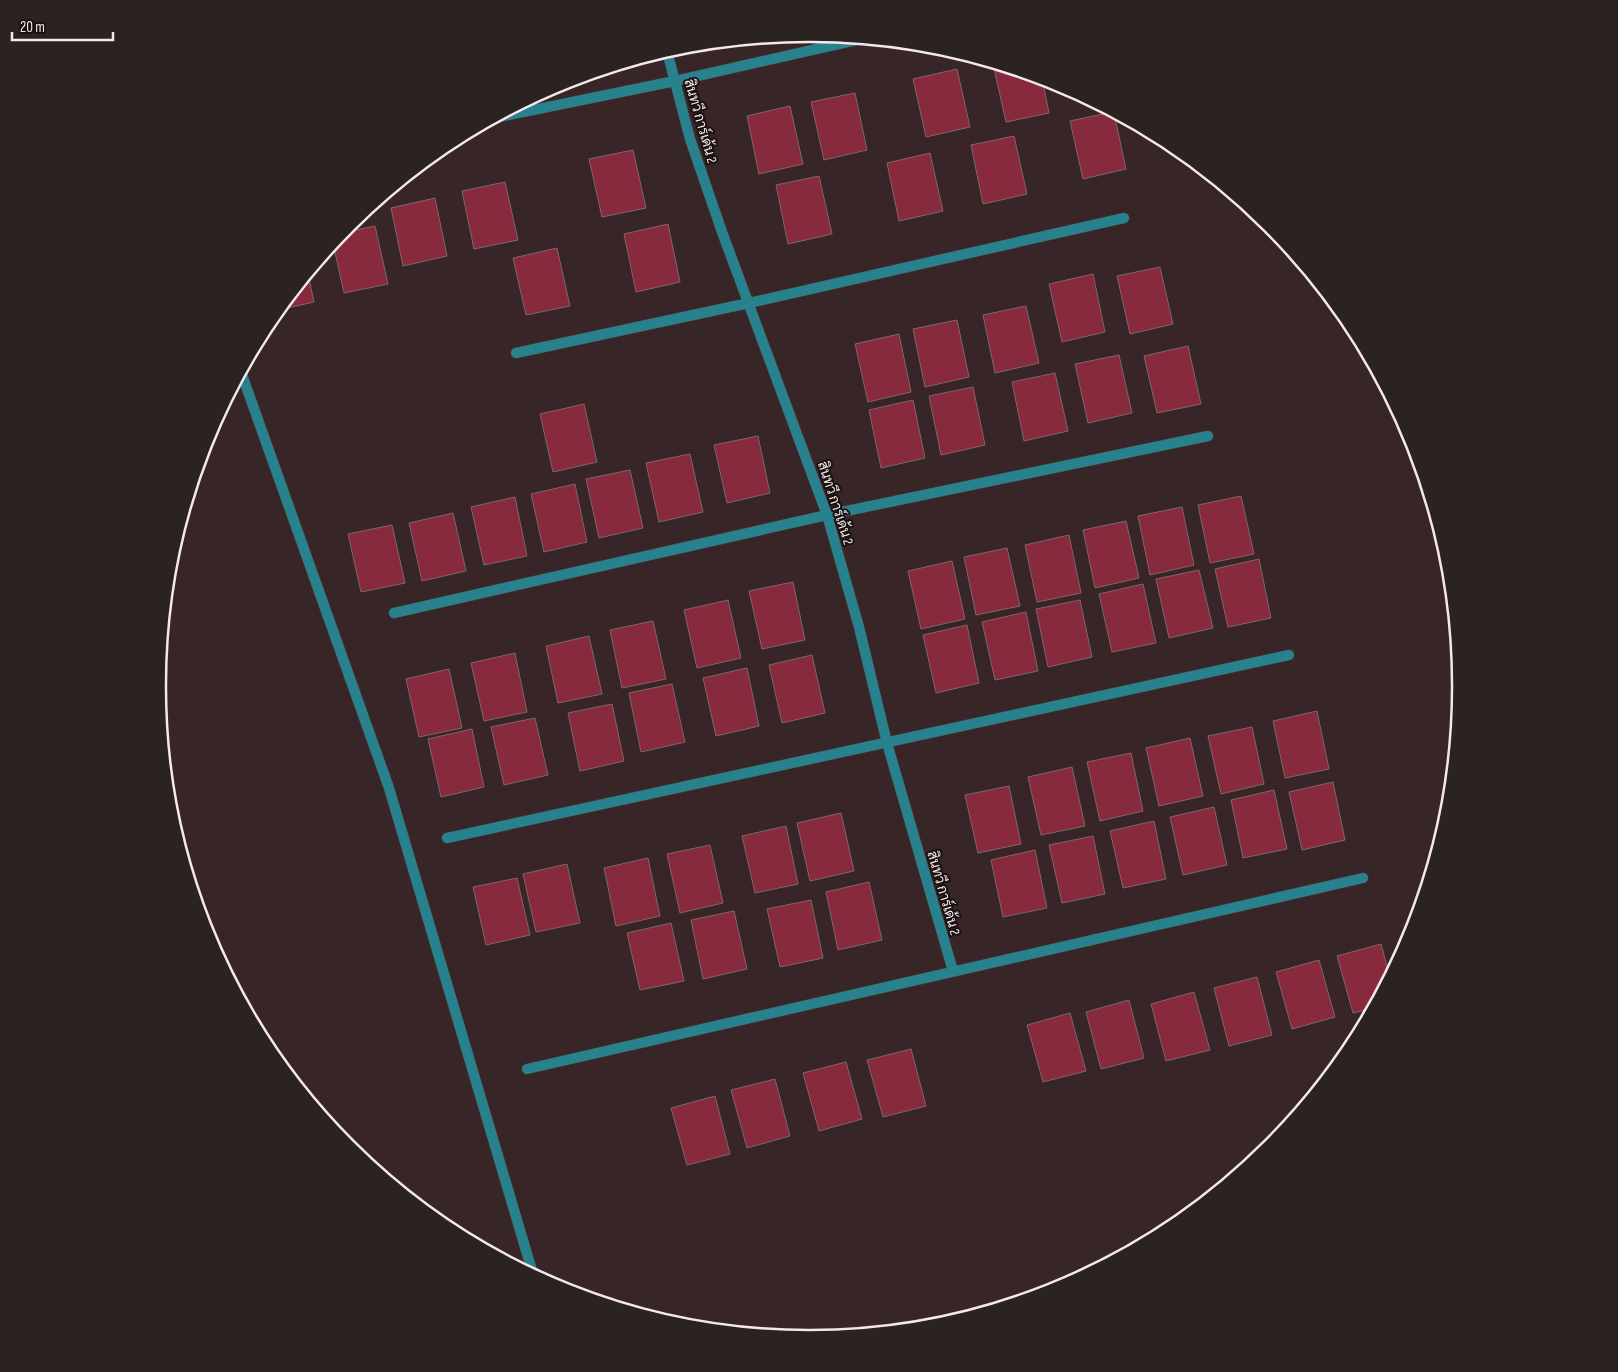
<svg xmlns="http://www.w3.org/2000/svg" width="1618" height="1372" font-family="'Sofia Sans Condensed',Sarabun,sans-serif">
  <rect width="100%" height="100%" fill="#382527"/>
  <!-- building -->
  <path fill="#872a3e" stroke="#7e6769" d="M993 64 1042 78 1049 113 1006 122Z
    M957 69 970 127 926 137 913 79Z
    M855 93 867 150 824 160 811 102Z
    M790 106 803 164 759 174 747 116Z
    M1112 112 1114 113 1126 169 1083 179 1070 121Z
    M1014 136 1027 194 983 204 971 145Z
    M633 150 646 208 602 217 589 159Z
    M930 153 943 211 899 221 887 163Z
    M819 176 832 234 788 244 776 185Z
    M505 182 518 240 474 249 462 191Z
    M435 198 447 256 403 266 391 208Z
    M668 224 680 282 636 292 624 234Z
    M375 226 388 284 344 293 333 243 341 233Z
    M557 248 570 306 526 315 513 258Z
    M1160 267 1173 324 1130 334 1117 276Z
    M308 274 314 302 278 310Z
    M1093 274 1105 332 1062 342 1049 284Z
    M1026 306 1039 363 995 373 983 315Z
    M957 320 969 377 925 387 913 329Z
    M899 334 911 392 868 402 855 344Z
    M1188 346 1201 404 1157 413 1144 356Z
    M1119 355 1132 413 1088 423 1075 364Z
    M1055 373 1068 431 1024 441 1012 382Z
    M973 387 985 445 941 455 929 396Z
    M913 400 925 458 881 468 869 410Z
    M584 404 597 462 553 472 540 414Z
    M758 436 770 493 727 503 714 445Z
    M690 454 703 512 659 522 646 463Z
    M630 470 643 528 599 538 586 479Z
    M575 484 587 542 544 552 531 494Z
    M1241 496 1254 554 1210 563 1198 505Z
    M515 497 527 556 484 565 471 507Z
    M1182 507 1194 565 1150 575 1138 516Z
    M453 513 466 571 422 581 409 523Z
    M1126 521 1139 578 1095 588 1083 530Z
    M392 525 405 583 361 592 348 534Z
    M1069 535 1081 593 1037 602 1025 545Z
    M1007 548 1020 606 976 615 964 557Z
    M1259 559 1271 618 1228 627 1215 569Z
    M952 561 965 619 921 629 908 571Z
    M1199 570 1213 628 1169 638 1156 579Z
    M793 582 805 640 762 649 749 591Z
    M1143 584 1156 643 1112 652 1099 594Z
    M728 600 741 658 697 668 684 610Z
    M1080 600 1092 657 1048 667 1036 609Z
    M1026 612 1038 671 995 680 982 622Z
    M653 621 666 679 622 688 610 630Z
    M967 625 979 683 936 693 923 635Z
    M589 636 602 694 558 703 546 646Z
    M515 653 527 712 484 721 471 663Z
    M812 655 825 713 782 723 769 665Z
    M747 668 759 726 716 736 703 678Z
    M449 669 462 728 419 737 406 679Z
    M672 684 685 742 641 752 629 693Z
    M612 704 624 761 580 771 568 713Z
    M1317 711 1329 769 1285 778 1273 721Z
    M535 718 548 775 504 785 491 727Z
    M1252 727 1264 784 1221 794 1208 736Z
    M472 729 484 787 441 797 428 739Z
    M1190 738 1203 796 1159 806 1146 748Z
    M1131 753 1143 811 1100 821 1087 762Z
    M1072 767 1085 826 1041 835 1028 777Z
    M1333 782 1345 840 1302 850 1289 792Z
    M1009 786 1021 844 978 853 965 795Z
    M1274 790 1287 849 1243 858 1231 800Z
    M1214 807 1227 865 1183 875 1170 817Z
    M841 813 854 871 810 881 797 823Z
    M1154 821 1166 879 1123 888 1110 831Z
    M786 826 798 884 755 893 742 836Z
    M1093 836 1105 894 1062 903 1049 845Z
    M710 845 723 903 680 913 667 854Z
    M1035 850 1047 908 1003 917 991 860Z
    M648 858 660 916 616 926 604 868Z
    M567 864 580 923 536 932 523 874Z
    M517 878 530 935 486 945 473 887Z
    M869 882 882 940 838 950 826 892Z
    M811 900 823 958 780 967 767 909Z
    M734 911 747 969 703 979 691 920Z
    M671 923 684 981 640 990 627 933Z
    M1381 944 1390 977 1373 1008 1353 1013 1337 956Z
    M1319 960 1335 1017 1292 1029 1276 972Z
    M1257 977 1272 1035 1229 1046 1214 988Z
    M1194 992 1210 1050 1166 1061 1151 1004Z
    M1129 1000 1144 1058 1101 1069 1086 1012Z
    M1070 1013 1086 1071 1043 1082 1027 1025Z
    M911 1049 926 1106 883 1117 867 1060Z
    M846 1062 862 1119 819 1131 803 1073Z
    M775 1079 790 1136 747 1148 731 1090Z
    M715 1096 730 1154 687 1165 671 1108Z"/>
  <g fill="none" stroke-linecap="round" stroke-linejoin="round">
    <defs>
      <path id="street" d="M667 51 690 139 722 232 827 515 859 627 887 743 953 971
        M494 118 675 81 861 39
        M516 353 749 303 1124 218
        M241 372 389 788 533 1274
        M394 613 827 515 1208 436
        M447 838 1289 655
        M527 1069 1363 878"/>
    </defs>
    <!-- street casing -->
    <use href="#street" stroke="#524042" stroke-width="11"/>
    <!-- street -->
    <use href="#street" stroke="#27828d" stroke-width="10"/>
  </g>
  <g text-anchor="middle" stroke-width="4" stroke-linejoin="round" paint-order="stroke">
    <!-- street labels -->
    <g font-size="14" fill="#f5e8e9" stroke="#191111">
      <text transform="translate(701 121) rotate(74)" y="5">สินทวี การ์เด้น 2</text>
      <text transform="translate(836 503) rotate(72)" y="5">สินทวี การ์เด้น 2</text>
      <text transform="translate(944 893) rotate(74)" y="5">สินทวี การ์เด้น 2</text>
    </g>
  </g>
  <!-- crop -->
  <path d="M0 0H1618V1372H0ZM809 42H809A643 643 0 0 1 1452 685V687A643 643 0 0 1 809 1330H809A643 643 0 0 1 166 687V685A643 643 0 0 1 809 42Z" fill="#2b2222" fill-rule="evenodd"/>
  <path fill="none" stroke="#f5e8e9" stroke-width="2.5" d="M809 42H809A643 643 0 0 1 1452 685V687A643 643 0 0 1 809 1330H809A643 643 0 0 1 166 687V685A643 643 0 0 1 809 42Z"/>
  <!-- scale -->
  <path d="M12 32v8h101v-8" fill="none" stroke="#f5e8e9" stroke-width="2.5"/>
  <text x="20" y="32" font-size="15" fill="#f5e8e9" stroke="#191111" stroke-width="4" paint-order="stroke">20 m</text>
</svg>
